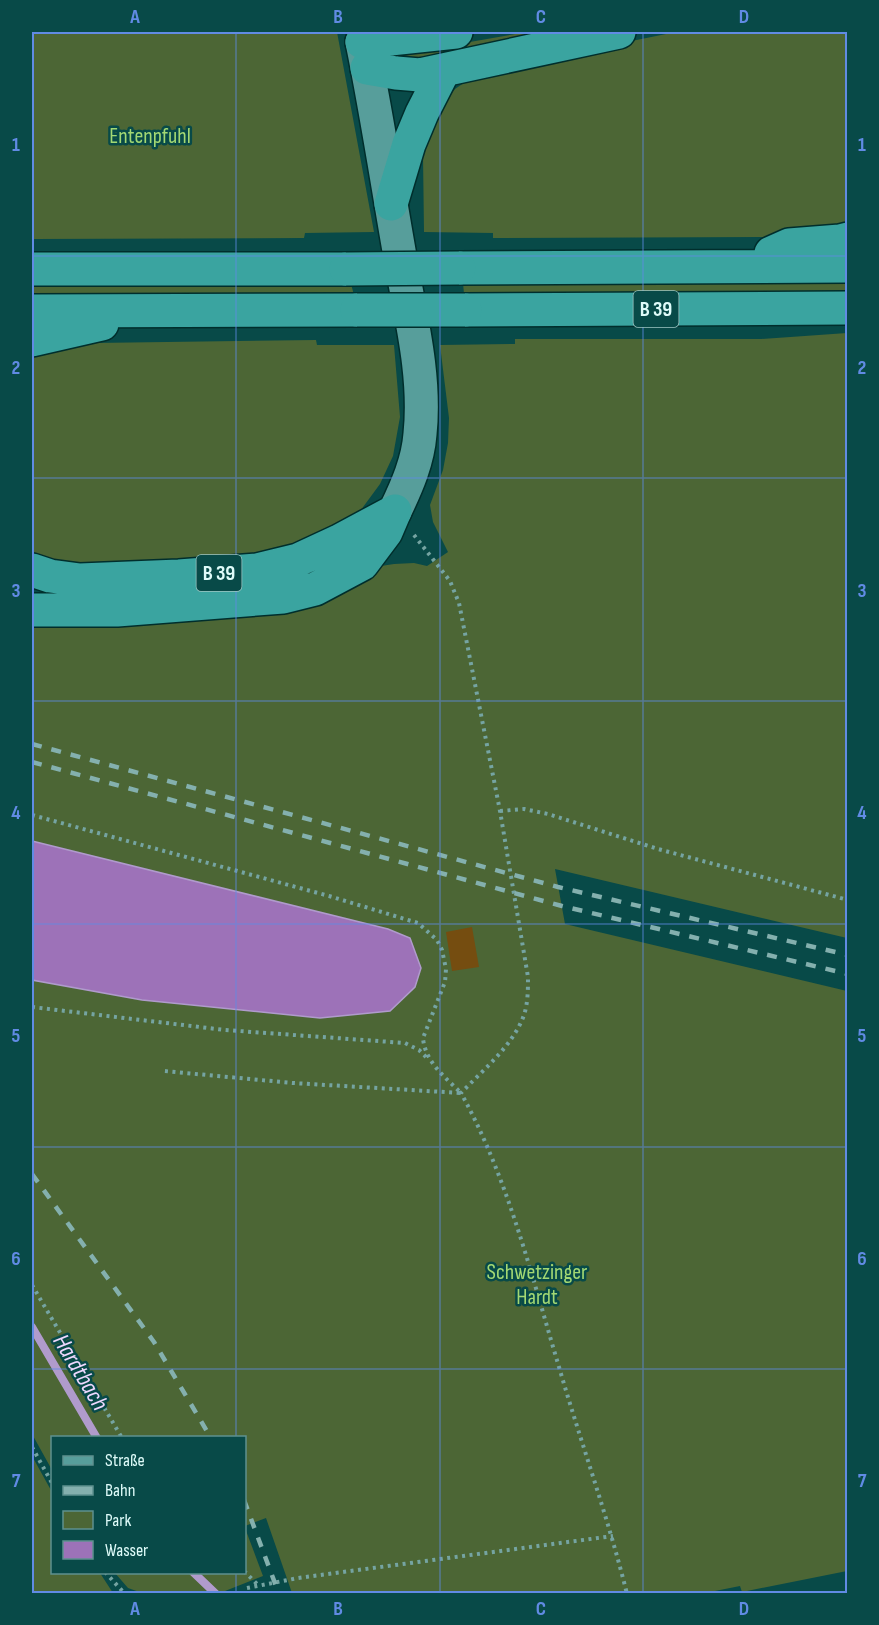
<svg xmlns="http://www.w3.org/2000/svg" width="879" height="1625" font-family="'Sofia Sans Condensed',sans-serif">
  <rect width="100%" height="100%" fill="#084a48"/>
  <!-- green -->
  <path fill="#4c6635" d="M32 32H337L374 232 305 233 304 238 32 239Z
    M527 32H568L428 62 400 58 401 54Z
    M676 32H847V228L797 237 493 238V233L424 232 423 156 426 134 439 109 455 89 471 78 518 64Z
    M847 282 848 293 464 294 463 283Z
    M351 284 354 295 32 297V285Z
    M847 333V938L555 869 565 924 847 991V1571L742 1592 740 1586 700 1594 292 1593 266 1518 245 1526 244 1438H52V1470L32 1434V980L142 1000 388 929 32 841V620L394 564 414 563 427 566 448 552 433 522 430 505 443 470 448 443 449 418 440 345 515 344V339H761Z
    M316 340 317 345H394L400 417 393 456 380 484 355 518 307 548 124 567 32 560V354L94 343Z
    M32 1456 52 1492V1572L100 1573 113 1593H32Z
    M245 1528 263 1576 220 1593 145 1594 128 1588 115 1573 244 1572Z"/>
  <!-- water -->
  <path fill="#9d72b8" stroke="#b09bcc" stroke-width="1.5" d="M32 841 388 929 410 938 421 968 415 987 390 1011 320 1018 142 1000 32 980Z"/>
  <g fill="none" stroke-linecap="round" stroke-linejoin="round">
    <!-- stream -->
    <path stroke="#b09bcc" stroke-width="8" d="M32 1327 97 1438
      M193 1572 216 1594"/>
  </g>
  <!-- building -->
  <path fill="#754d10" d="M472 927 479 967 452 971 446 932Z"/>
  <g fill="none" stroke-linecap="round" stroke-linejoin="round">
    <defs>
      <path id="secondary" d="M362 42C377 115 388 189 401 262 411 318 426 377 420 434 418 461 407 486 395 511"/>
      <path id="highway" d="M362 42 456 32
        M367 68 396 73 420 75 619 32
        M391 204 409 144 422 113 444 70
        M771 253 789 245 840 241 848 239
        M459 268 848 266
        M32 269H346
        M465 310 848 308
        M32 311 357 310
        M32 340 102 324
        M32 570 50 576 80 580 179 576 257 570 298 560 339 541 395 511
        M32 610H117L283 597 315 589 362 564 386 532 395 511"/>
    </defs>
    <!-- secondary casing -->
    <use href="#secondary" stroke="#002e2c" stroke-width="36"/>
    <!-- highway casing -->
    <use href="#highway" stroke="#002e2c" stroke-width="36"/>
    <!-- path -->
    <path stroke="#75a4a2" stroke-width="4" stroke-dasharray="3 4.5" stroke-linecap="butt" d="M414 535 450 581 459 603 500 811 528 977C528 991 528 1007 522 1020 510 1048 482 1071 461 1093 508 1178 531 1274 559 1367 581 1443 608 1517 627 1594
      M500 811 524 809 548 814 658 849 848 900
      M32 815 329 896 418 923 437 940 442 950 446 969 445 982 423 1038C425 1062 445 1077 461 1093L293 1083 164 1071
      M32 1007 225 1030 405 1043 419 1050 426 1057
      M32 1285 122 1438
      M32 1447 52 1483
      M244 1571 257 1584
      M105 1572 125 1594
      M247 1588 298 1578 613 1536"/>
    <!-- secondary -->
    <use href="#secondary" stroke="#579e9b" stroke-width="33"/>
    <!-- highway -->
    <use href="#highway" stroke="#3aa4a0" stroke-width="33"/>
    <!-- rail -->
    <path stroke="#84b0ae" stroke-width="4.5" stroke-dasharray="10 10" stroke-linecap="butt" d="M32 744 558 887 848 955
      M32 762 562 906 848 974
      M32 1174 154 1342 211 1438
      M244 1500 279 1594"/>
    <defs>
      <path id="highway-bridge" d="M346 269 459 268
        M357 310H465"/>
    </defs>
    <!-- highway-bridge casing -->
    <use href="#highway-bridge" stroke="#002e2c" stroke-width="36" stroke-linecap="butt"/>
    <!-- highway-bridge -->
    <use href="#highway-bridge" stroke="#3aa4a0" stroke-width="33"/>
  </g>
  <!-- grid -->
  <path fill="none" stroke="#618be4" stroke-width="1.5" stroke-opacity="0.55" d="M236 32V1438M440 32V1594M643 32V1594M32 256H848M32 478H848M32 701H848M32 924H848M32 1147H848M32 1369H848M236 1572V1594"/>
  <g text-anchor="middle" stroke-width="5" stroke-linejoin="round" paint-order="stroke">
    <!-- shield labels -->
    <g fill="#084a48" stroke="#9ec6c4" stroke-width="1.5">
      <rect x="633.5" y="291" width="45" height="36" rx="4.5"/>
      <rect x="196.5" y="555" width="45" height="36" rx="4.5"/>
    </g>
    <g font-size="21" font-weight="bold" fill="#defbf9">
      <text x="656" y="316">B 39</text>
      <text x="219" y="580">B 39</text>
    </g>
    <!-- park labels -->
    <g font-size="22" fill="#a3d873" stroke="#084a48">
      <text x="150" y="143">Entenpfuhl</text>
      <text x="537" y="1279">Schwetzinger<tspan x="537" dy="25">Hardt</tspan></text>
    </g>
    <!-- water labels -->
    <g font-size="24" font-style="italic" fill="#eed8fe" stroke="#084a48">
      <text transform="translate(81 1372) rotate(59)" y="8">Hardtbach</text>
    </g>
  </g>
  <!-- border -->
  <rect width="879" height="1625" fill="none" stroke="#084a48" stroke-width="66"/>
  <!-- legend -->
  <rect x="51" y="1436" width="195" height="138" fill="#084a48" stroke="#5e918f" stroke-width="1.5"/>
  <rect x="63" y="1456" width="30" height="9" fill="#579e9b" stroke="#5e918f" stroke-width="1.5"/>
  <text x="105" y="1466" font-size="18" fill="#defbf9">Straße</text>
  <rect x="63" y="1486" width="30" height="9" fill="#84b0ae" stroke="#5e918f" stroke-width="1.5"/>
  <text x="105" y="1496" font-size="18" fill="#defbf9">Bahn</text>
  <rect x="63" y="1511" width="30" height="18" fill="#4c6635" stroke="#5e918f" stroke-width="1.5"/>
  <text x="105" y="1526" font-size="18" fill="#defbf9">Park</text>
  <rect x="63" y="1541" width="30" height="18" fill="#9d72b8" stroke="#5e918f" stroke-width="1.5"/>
  <text x="105" y="1556" font-size="18" fill="#defbf9">Wasser</text>
  <rect x="33" y="33" width="813" height="1559" fill="none" stroke="#618be4" stroke-width="2"/>
  <g font-size="20" text-anchor="middle" font-weight="bold" fill="#618be4">
    <text x="135" y="23">A</text>
    <text x="338" y="23">B</text>
    <text x="541" y="23">C</text>
    <text x="744" y="23">D</text>
    <text x="16" y="151">1</text>
    <text x="862" y="151">1</text>
    <text x="16" y="374">2</text>
    <text x="862" y="374">2</text>
    <text x="16" y="597">3</text>
    <text x="862" y="597">3</text>
    <text x="16" y="819">4</text>
    <text x="862" y="819">4</text>
    <text x="16" y="1042">5</text>
    <text x="862" y="1042">5</text>
    <text x="16" y="1265">6</text>
    <text x="862" y="1265">6</text>
    <text x="16" y="1487">7</text>
    <text x="862" y="1487">7</text>
    <text x="135" y="1615">A</text>
    <text x="338" y="1615">B</text>
    <text x="541" y="1615">C</text>
    <text x="744" y="1615">D</text>
  </g>
</svg>
